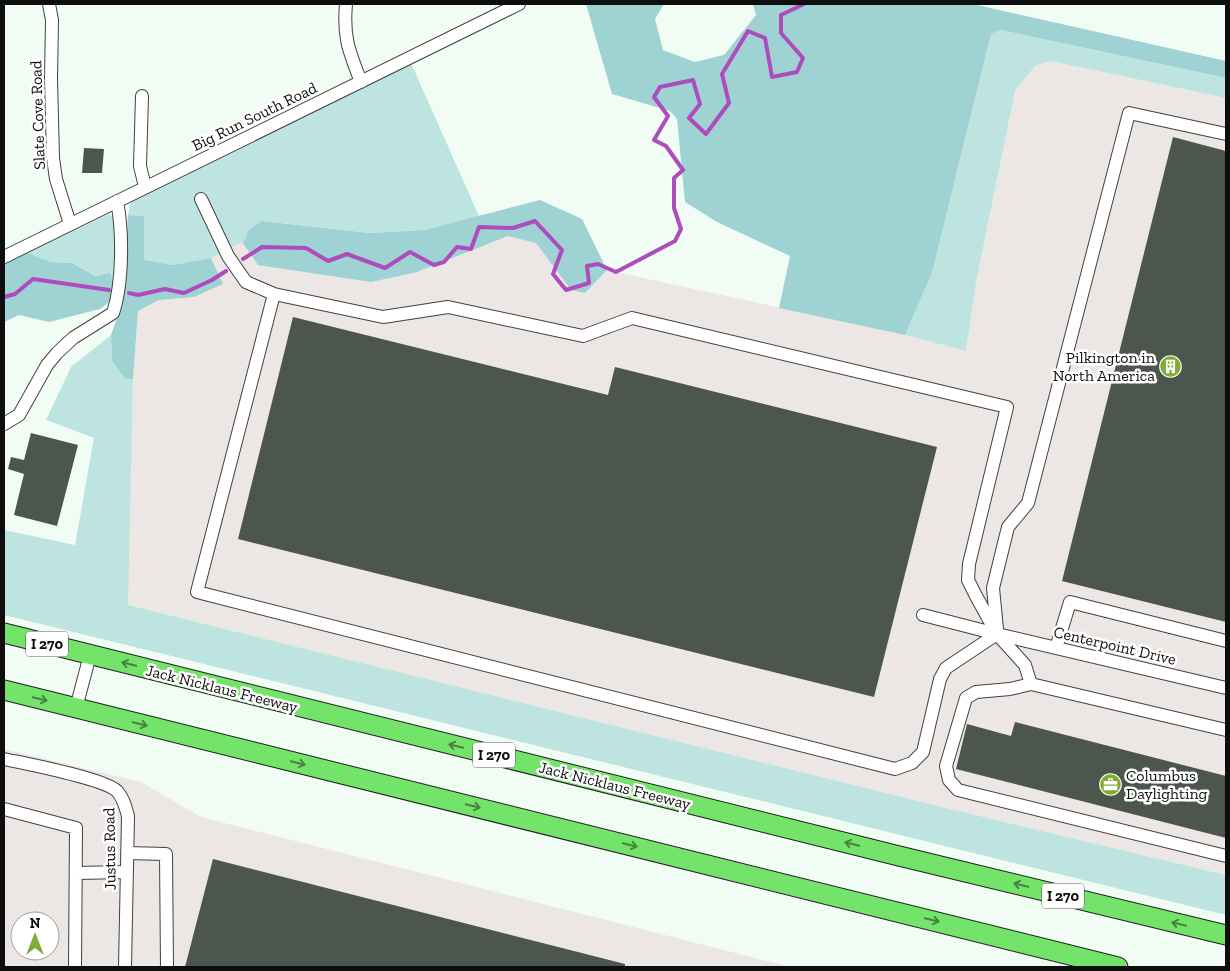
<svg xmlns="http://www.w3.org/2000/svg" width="1230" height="971" font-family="'Zilla Slab',serif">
  <rect width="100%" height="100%" fill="#f1fdf4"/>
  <!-- industrial -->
  <path fill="#ece7e4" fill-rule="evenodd" d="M1050 61 1226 98V875L934 805 127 605 133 379 138 311 159 300 194 297 223 284 211 258 242 242 258 265 417 272 508 236 536 243 571 290 585 292 607 270 905 335 966 351 976 283 1015 91 1035 66Z
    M4 749 141 782 201 817 791 967H4ZM20 921H50V951H20Z"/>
  <!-- green -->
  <path fill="#bee4e2" d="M1001 30 1226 78V98L1050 61 1035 66 1015 91 976 283 966 351 905 335 932 273 991 34Z
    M411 63 479 216 424 230 370 233 263 221 249 229 244 241 211 258 173 265 143 260 144 216 128 215 131 200Z
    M109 214 117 220 115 285 72 263 51 262 28 253Z
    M111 335 112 361 125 379H133L128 605 934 805 1226 875V915L4 615V530L75 545 94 438 46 420 71 367Z"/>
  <!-- forest -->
  <path fill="#9fd2d3" d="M586 4H664L655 19 663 50 695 62 724 55 756 15 753 4H973L1226 61V78L1001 30 991 34 932 273 905 335 779 308 790 256 717 222 685 202 677 119 670 111 612 94Z
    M540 200 582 219 607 270 585 293 571 290 536 243 508 236 417 272 371 282 258 265 242 242 244 241 249 229 262 221 370 233 424 230Z
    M128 215 144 216V260L173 265 211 258 223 284 194 297 159 300 138 311 133 379H125L112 361 111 335 123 301Z
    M28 253 51 262 72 263 96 276 110 273 115 285 113 299 100 309 49 322 19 315 4 322V264Z"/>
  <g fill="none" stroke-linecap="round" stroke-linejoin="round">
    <!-- stream -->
    <path stroke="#ae4bbd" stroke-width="4" d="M243 259 262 247 306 248 328 261 347 254 385 268 410 252 434 265 444 262 457 247 471 249 479 227 513 228 535 221 562 250 553 274 566 290 589 283 587 266 598 264 616 272 675 241 681 229 674 208V178L683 170 666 146 654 140 668 116 654 97 660 87 693 80 700 104 689 118 706 134 729 103 722 74 748 31 765 38 772 77 797 72 803 58 781 33V15L804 4
      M129 293 138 295 165 289 184 293 212 280 226 271
      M4 297 15 294 33 279 109 290"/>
  </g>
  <!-- building -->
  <path fill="#4d564c" d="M1173 137 1226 151V622L1062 581Z
    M84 148 104 149 102 173H82Z
    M293 317 608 395 615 367 937 447 874 697 238 539Z
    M31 433 78 445 57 526 14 515 24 474 8 469 11 457 24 460Z
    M1015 722 1226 776V838L956 769 967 724 1011 736Z
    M213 859 625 964V967H185Z"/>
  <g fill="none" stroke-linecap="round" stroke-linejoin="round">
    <defs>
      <path id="minor" d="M49 4 52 20 51 79 53 158 56 179 70 224
        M346 4C343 38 349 51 361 82
        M142 96 140 166 145 187
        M201 199 228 256 246 282 274 294 197 592 895 769 912 763 923 752 940 679 946 668 997 634
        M4 257 519 4
        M274 294 383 317 448 307 583 336 632 318 1007 407 969 564 968 580 976 596 997 634 1025 665 1031 684
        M4 424 19 415 47 365 57 353 73 338 113 313C123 283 123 232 117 201
        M923 615 997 634 1226 688
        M997 629 993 588 1008 527 1028 503 1129 113 1226 134
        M1056 648 1070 602 1226 641
        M76 708 90 655
        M1226 730 1031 684 1010 689 976 692 966 698 946 766 949 780 958 790 1226 856
        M4 759C27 764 102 778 117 791 124 799 125 806 128 816L125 967
        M4 809 76 828 75 967
        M127 853 166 854 167 967
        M76 873 127 872"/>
      <path id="highway" d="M4 633 899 856 1226 935
        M4 690 1118 967"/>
    </defs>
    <!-- minor casing -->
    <use href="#minor" stroke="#414141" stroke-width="14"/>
    <!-- highway casing -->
    <use href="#highway" stroke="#1f1f1f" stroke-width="21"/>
    <!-- minor -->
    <use href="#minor" stroke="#fff" stroke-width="12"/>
    <!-- highway -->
    <use href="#highway" stroke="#73e369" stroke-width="19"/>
  </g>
  <!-- one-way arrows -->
  <defs><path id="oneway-shaft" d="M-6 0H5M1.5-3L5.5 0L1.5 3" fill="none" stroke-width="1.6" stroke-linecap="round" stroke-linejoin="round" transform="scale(1.25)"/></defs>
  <g stroke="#468340">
    <use href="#oneway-shaft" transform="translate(129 664) rotate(-166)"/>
    <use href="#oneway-shaft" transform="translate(40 699) rotate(14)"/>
    <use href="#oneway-shaft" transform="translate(140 724) rotate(14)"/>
    <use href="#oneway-shaft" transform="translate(456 746) rotate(-166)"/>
    <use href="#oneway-shaft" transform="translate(298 763) rotate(14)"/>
    <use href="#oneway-shaft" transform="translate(473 806) rotate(14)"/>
    <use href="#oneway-shaft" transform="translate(852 844) rotate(-166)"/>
    <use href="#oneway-shaft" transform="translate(630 845) rotate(14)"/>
    <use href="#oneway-shaft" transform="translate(1021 885) rotate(-166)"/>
    <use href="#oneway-shaft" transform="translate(932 920) rotate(14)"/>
    <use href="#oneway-shaft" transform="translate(1179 924) rotate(-166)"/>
  </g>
  <!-- icons -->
  <defs>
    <symbol id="building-disc" viewBox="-11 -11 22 22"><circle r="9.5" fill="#7cae36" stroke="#fff"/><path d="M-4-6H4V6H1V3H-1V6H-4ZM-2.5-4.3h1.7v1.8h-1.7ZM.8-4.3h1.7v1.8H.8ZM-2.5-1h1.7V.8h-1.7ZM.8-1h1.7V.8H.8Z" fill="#fff"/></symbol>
    <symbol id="office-disc" viewBox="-11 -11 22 22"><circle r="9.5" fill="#7cae36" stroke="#fff"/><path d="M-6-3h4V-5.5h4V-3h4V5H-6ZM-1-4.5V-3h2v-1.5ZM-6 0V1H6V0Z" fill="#fff"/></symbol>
  </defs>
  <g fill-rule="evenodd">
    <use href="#building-disc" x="1158" y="354" width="25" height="25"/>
    <use href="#office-disc" x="1098" y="772" width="25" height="25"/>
  </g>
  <g text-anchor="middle" stroke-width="5" stroke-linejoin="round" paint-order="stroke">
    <!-- shield labels -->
    <g fill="#fff" stroke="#565656" stroke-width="1">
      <rect x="26" y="631.5" width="42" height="25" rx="4"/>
      <rect x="473" y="742.5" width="42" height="25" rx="4"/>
      <rect x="1042" y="883.5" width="42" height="25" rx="4"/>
    </g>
    <g font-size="15" font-weight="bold" fill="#0e0e0e">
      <text x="47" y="649">I 270</text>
      <text x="494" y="760">I 270</text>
      <text x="1063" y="901">I 270</text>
    </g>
    <!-- street labels -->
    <g font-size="16" fill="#0e0e0e" stroke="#fff">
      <text transform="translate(37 115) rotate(-92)" y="6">Slate Cove Road</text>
      <text transform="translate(254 116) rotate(-26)" y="6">Big Run South Road</text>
      <text transform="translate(1115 645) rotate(13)" y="6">Centerpoint Drive</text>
      <text transform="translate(222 688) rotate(14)" y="6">Jack Nicklaus Freeway</text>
      <text transform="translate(615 785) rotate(14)" y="6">Jack Nicklaus Freeway</text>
      <text transform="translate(109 849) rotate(-91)" y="6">Justus Road</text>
    </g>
    <!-- poi labels -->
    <g font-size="16" fill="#0e0e0e" stroke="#fff" text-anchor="end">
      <text x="1155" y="363">Pilkington in<tspan x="1155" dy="18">North America</tspan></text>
      <text x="1126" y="781" text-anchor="start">Columbus<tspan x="1126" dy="18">Daylighting</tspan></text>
    </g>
  </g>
  <!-- border -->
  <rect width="1230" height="971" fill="none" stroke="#0e0e0e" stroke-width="10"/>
  <!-- north arrow -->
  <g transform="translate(35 936)"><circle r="24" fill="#ffffff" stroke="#9f9f9f"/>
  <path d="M0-4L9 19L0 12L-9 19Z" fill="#7cae36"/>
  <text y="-8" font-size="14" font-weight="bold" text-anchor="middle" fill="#0e0e0e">N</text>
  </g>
</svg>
